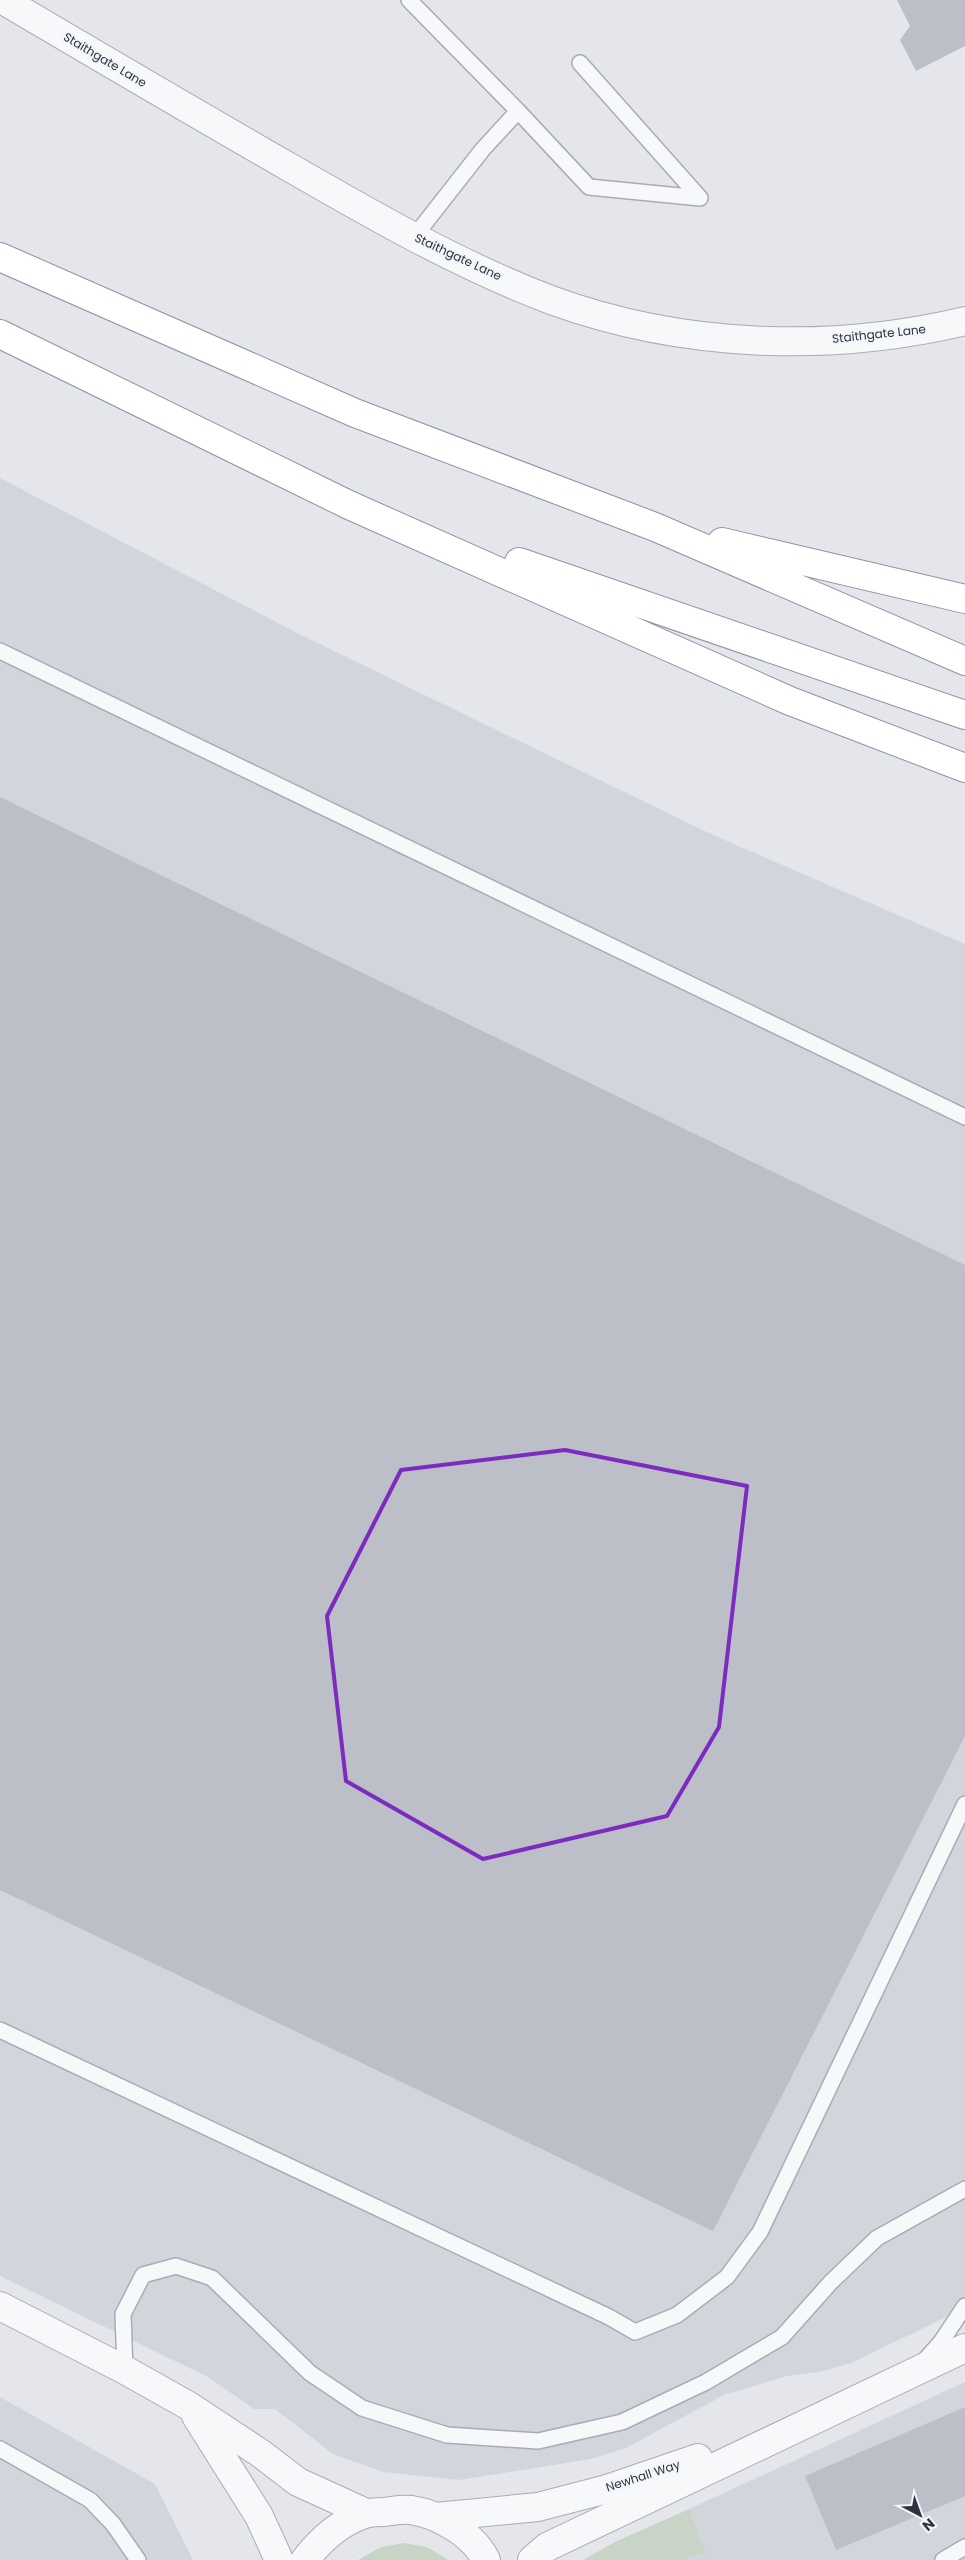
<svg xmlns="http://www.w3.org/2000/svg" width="965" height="2560" font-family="Poppins,sans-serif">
  <rect width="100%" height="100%" fill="#e4e6eb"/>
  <!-- built -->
  <path fill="#d3d5dd" d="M0 478 297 633 713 835 965 944V2308L851 2363 819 2372 787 2376 724 2395 626 2448 591 2459 459 2480 383 2472 333 2454 275 2409H254L208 2377 0 2276Z
    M965 2382V2560H684L706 2553 689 2509Z
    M0 2397 155 2484 193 2560H0Z"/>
  <!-- green -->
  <path fill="#c8d4c6" d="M689 2509 706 2553 684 2560H583L617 2541Z
    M404 2543 427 2547 448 2560H358L381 2547Z"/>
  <!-- building -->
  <path fill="#bcbfc8" d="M897 0H965V46L916 71 900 40 910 26Z
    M0 797 965 1265V1736L713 2231 0 1890Z
    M965 2407V2496L836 2550 805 2476Z"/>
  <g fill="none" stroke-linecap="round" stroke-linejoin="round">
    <defs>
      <path id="service" d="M409 0 518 111
        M414 237 483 149 518 111 589 187 700 198 580 63
        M0 651 965 1117
        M0 2030 609 2317 635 2332 677 2315 727 2277 760 2232 965 1804
        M924 2361 941 2342 965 2306
        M125 2370 123 2314 143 2275 176 2266 212 2278 310 2373 362 2408 447 2435 538 2441 622 2422 706 2382 782 2337 831 2282 877 2238 965 2189
        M0 2449 90 2500 113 2524 138 2560
        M943 2560 965 2547"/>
      <path id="minor" d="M0 2306 125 2370 189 2406 260 2453 298 2482 366 2513
        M196 2416 259 2516 279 2560
        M436 2517 538 2507 607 2489 698 2458
        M305 2560C321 2539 340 2522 365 2514 371 2512 378 2512 384 2512 393 2511 403 2509 411 2510 439 2514 474 2535 486 2560
        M532 2560 547 2547 965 2348"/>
      <path id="tertiary" d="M3 0C98 56 193 112 289 167 374 216 459 265 551 300 682 348 830 353 965 321"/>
      <path id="motorway" d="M0 257 355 413 655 527 965 661
        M0 334 349 505 790 701 965 768
        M722 542 965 599
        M519 562 965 715"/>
    </defs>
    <!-- service casing -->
    <use href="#service" stroke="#a9acb5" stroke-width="18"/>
    <!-- minor casing -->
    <use href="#minor" stroke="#a9acb5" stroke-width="30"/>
    <!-- tertiary casing -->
    <use href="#tertiary" stroke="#a9acb5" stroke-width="30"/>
    <!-- motorway casing -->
    <use href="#motorway" stroke="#8d92a1" stroke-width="30"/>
    <!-- service -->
    <use href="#service" stroke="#f7f8fa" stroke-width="15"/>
    <!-- minor -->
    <use href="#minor" stroke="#f7f8fa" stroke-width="28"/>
    <!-- tertiary -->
    <use href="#tertiary" stroke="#f7f8fa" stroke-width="28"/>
    <!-- motorway -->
    <use href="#motorway" stroke="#fff" stroke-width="28"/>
  </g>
  <!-- marked area -->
  <path fill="none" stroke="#7b2cbf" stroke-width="4" stroke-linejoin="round" d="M565 1450 747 1486 719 1727 667 1816 483 1859 346 1781 327 1616 401 1470Z"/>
  <g text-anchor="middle" stroke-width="4.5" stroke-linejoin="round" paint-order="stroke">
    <!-- street labels -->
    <g font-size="12" fill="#2d3243" stroke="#f4f5f8">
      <text transform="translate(105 60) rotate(31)" y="4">Staithgate Lane</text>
      <text transform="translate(458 257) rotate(25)" y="4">Staithgate Lane</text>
      <text transform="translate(879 334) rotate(-6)" y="4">Staithgate Lane</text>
      <text transform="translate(643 2476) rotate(-18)" y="4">Newhall Way</text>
    </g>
  </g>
  <!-- north arrow -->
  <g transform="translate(920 2515) rotate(139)" stroke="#f4f5f8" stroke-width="4" paint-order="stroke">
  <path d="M0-4L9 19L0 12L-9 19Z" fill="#2d3243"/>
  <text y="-8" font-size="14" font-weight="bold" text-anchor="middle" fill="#2d3243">N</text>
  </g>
</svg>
